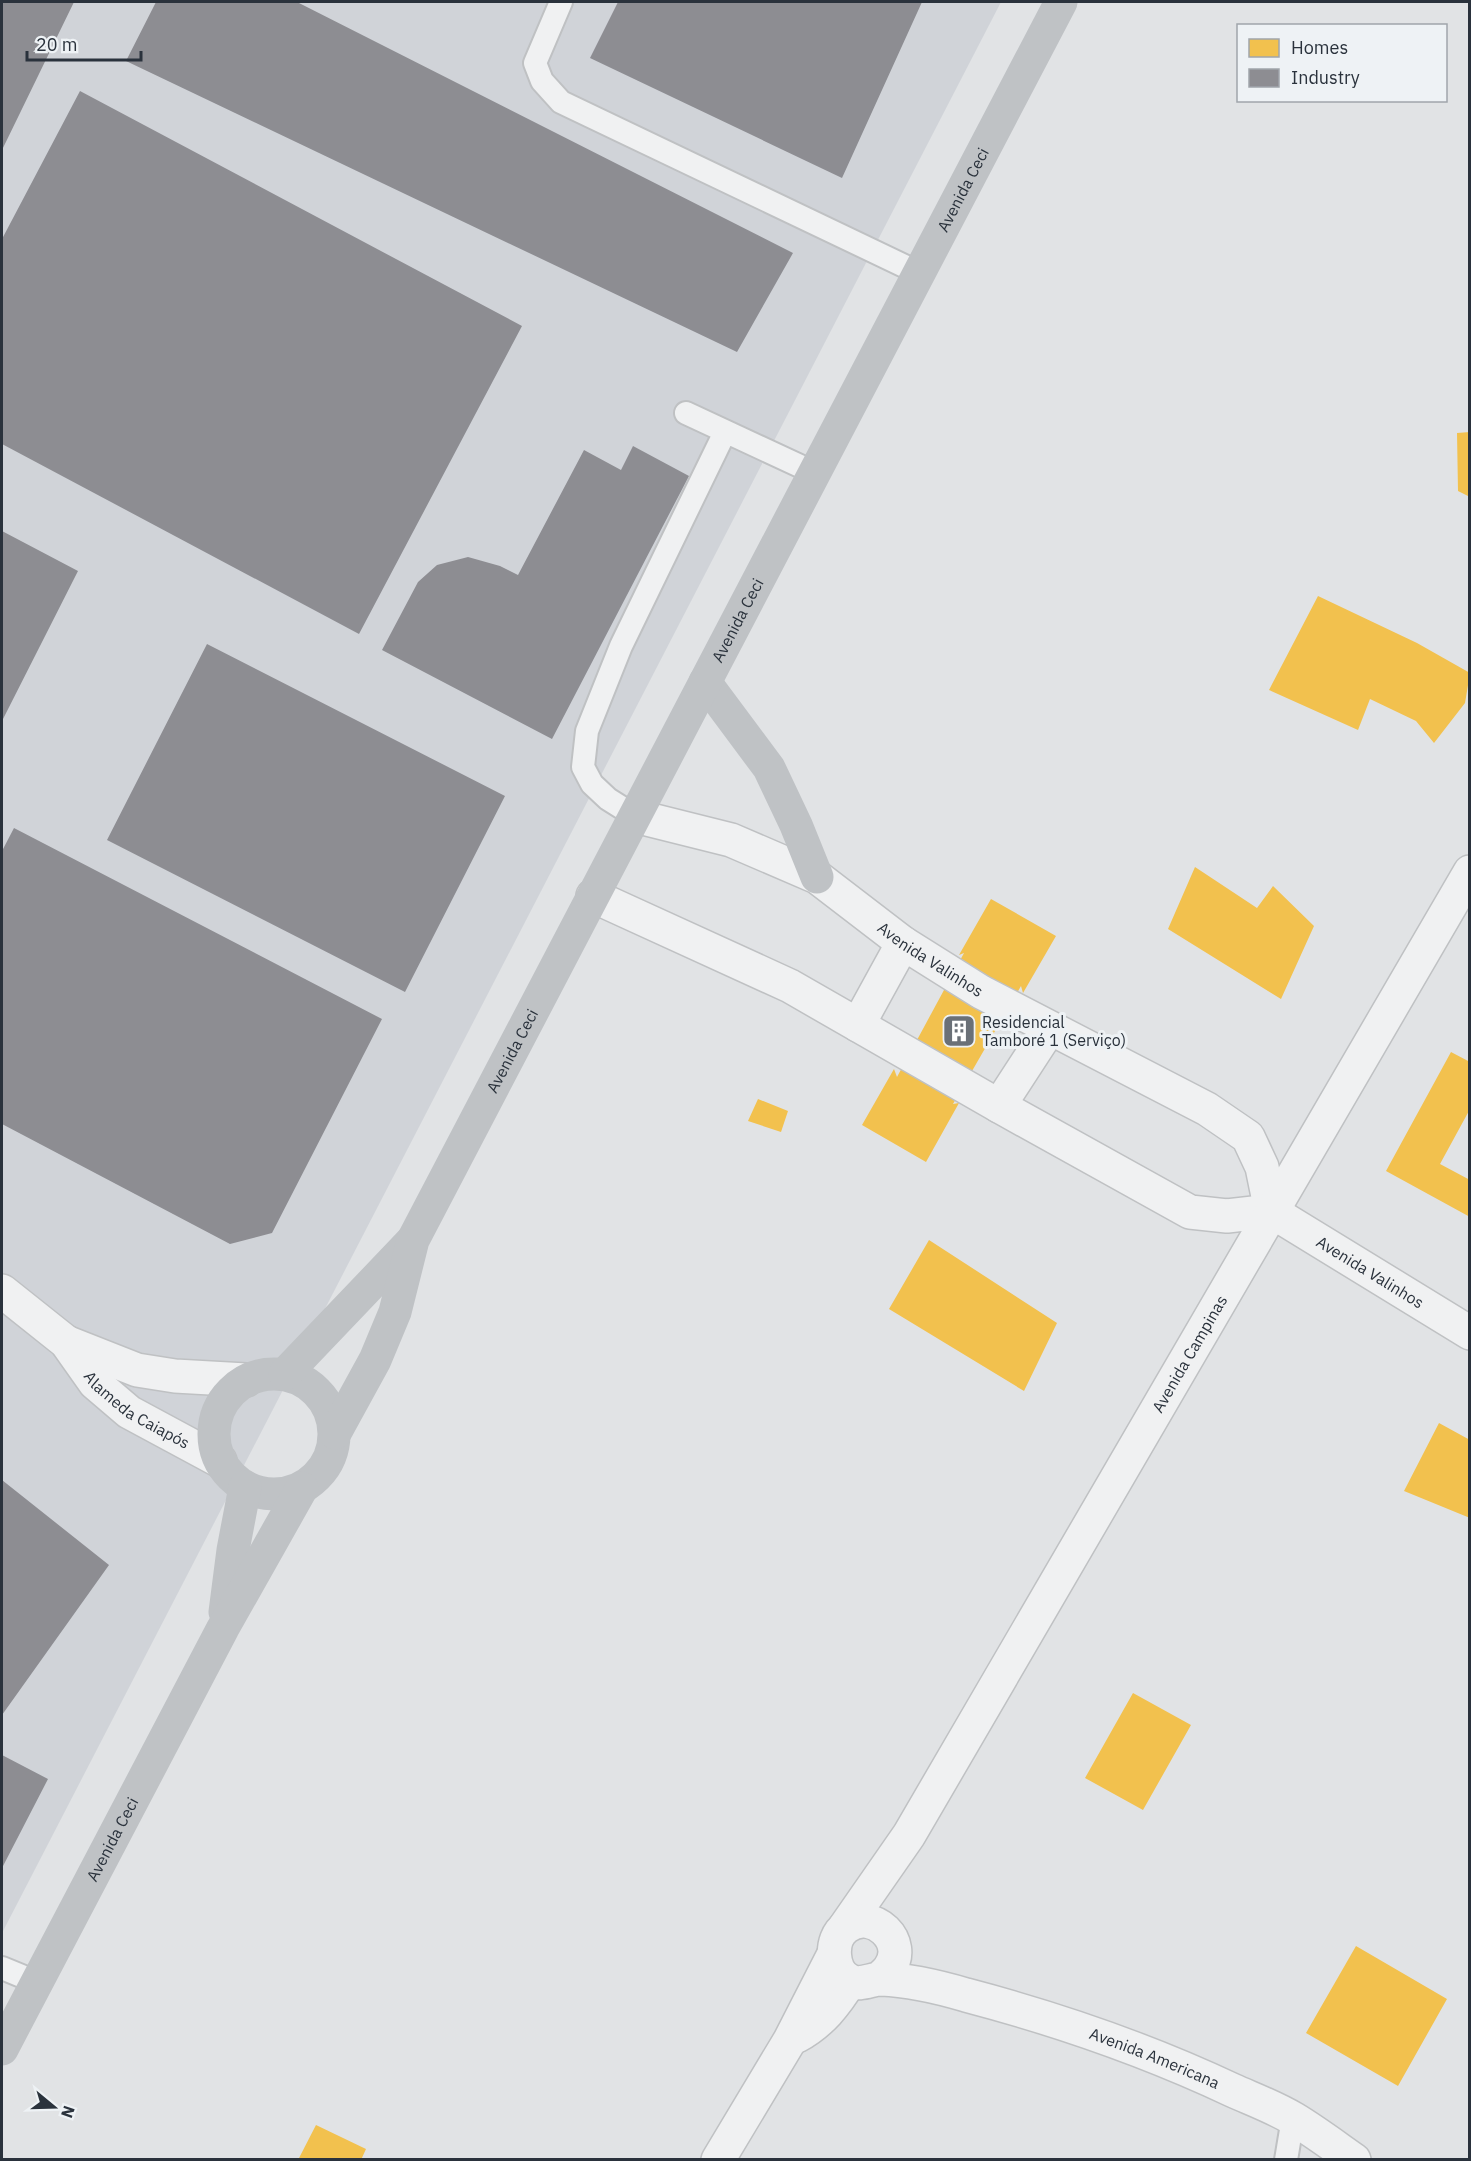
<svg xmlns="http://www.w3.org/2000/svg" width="1471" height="2161" font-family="'IBM Plex Sans',sans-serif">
  <rect width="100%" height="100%" fill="#e1e3e5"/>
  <!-- built -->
  <path fill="#d0d3d8" d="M2 2H1001L2 1933Z"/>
  <!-- homes -->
  <path fill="#f2c14e" d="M1470 432V497L1458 491 1457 433Z
    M1318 596 1417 643 1470 673 1465 703 1434 743 1416 721 1370 699 1358 730 1269 690Z
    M1195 867 1257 908 1273 886 1314 926 1281 999 1168 929Z
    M991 899 1056 936 1023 993 1021 986 953 1104 959 1103 926 1162 862 1125 894 1069 897 1077 964 953 959 955Z
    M1451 1052 1470 1062V1109L1440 1164 1470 1180V1217L1386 1171Z
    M758 1099 788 1111 781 1132 748 1121Z
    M929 1240 1057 1323 1024 1391 889 1309Z
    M1439 1423 1470 1440V1518L1404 1491Z
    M1133 1693 1191 1725 1143 1810 1085 1778Z
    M1356 1946 1447 1999 1398 2086 1306 2033Z
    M316 2125 366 2149 361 2160H298Z"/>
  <!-- industry -->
  <path fill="#8d8d92" d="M2 2H74L2 150Z
    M156 2H297L793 253 737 352 126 61Z
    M618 2H922L842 178 590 58Z
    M80 91 522 326 359 634 2 444V239Z
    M633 446 689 476 552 739 382 650 418 582 437 565 468 557 500 566 518 575 584 450 621 470Z
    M2 531 78 571 2 721Z
    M207 644 505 796 405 992 107 840Z
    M14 828 382 1019 272 1233 230 1244 2 1124V851Z
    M2 1480 109 1565 2 1715Z
    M2 1755 48 1779 2 1868Z"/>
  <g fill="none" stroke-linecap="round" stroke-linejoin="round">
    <defs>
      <path id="lane" d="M561 2 535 63 542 81 561 102 919 273
        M686 413 815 473
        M635 816 608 799 592 784 583 767 587 731 621 646 725 432
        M2 1968 36 1982
        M1286 2160 1293 2118"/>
      <g id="street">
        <path id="s1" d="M635 816 731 840 817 877 903 943 981 992 1207 1109 1248 1137 1262 1167 1271 1211"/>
        <path id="s2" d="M593 896 790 986 999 1106 1190 1212 1227 1216 1271 1211 1470 1333"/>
        <path d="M858 1025 903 943"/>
        <path d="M999 1106 1049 1029"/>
        <path id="s3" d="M2 1291 66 1342 95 1383 129 1412 220 1461"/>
        <path d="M66 1342 137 1370 175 1376 246 1380"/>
        <path id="s4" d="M845 1927 909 1835 1470 872"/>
        <path id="s5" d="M879 1979C882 1976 886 1973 889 1969 909 1942 873 1907 846 1927 829 1939 831 1972 850 1981 861 1986 871 1979 881 1979 910 1980 939 1987 966 1995 1057 2019 1147 2050 1232 2090 1252 2099 1274 2107 1294 2119 1314 2131 1334 2146 1354 2160"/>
        <path d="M797 2036C821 2023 836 2004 850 1981"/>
        <path d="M718 2160 790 2040 833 1956"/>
      </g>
    </defs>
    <!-- lane casing -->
    <use href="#lane" stroke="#bfc1c3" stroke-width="26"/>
    <!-- street casing -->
    <use href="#street" stroke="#bfc1c3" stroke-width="36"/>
    <!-- lane -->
    <use href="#lane" stroke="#f0f1f2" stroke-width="22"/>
    <!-- street -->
    <use href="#street" stroke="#f0f1f2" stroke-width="33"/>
    <!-- secondary -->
    <g stroke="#bfc2c5" stroke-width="33">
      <path d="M705 682 769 768 796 825 817 877"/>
      <circle cx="274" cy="1434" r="60"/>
      <path d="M285 1374 412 1241"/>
      <path id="s6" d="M335 1433 375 1360 395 1312 413 1240 1061 2"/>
      <path d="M225 1612 233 1550 245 1487"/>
      <path id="s7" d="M2 2049 223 1628 302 1488"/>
    </g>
  </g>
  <!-- icons -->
  <defs>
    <symbol id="building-square" viewBox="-11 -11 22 22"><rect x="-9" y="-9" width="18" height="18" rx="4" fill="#6a7077" stroke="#eef2f5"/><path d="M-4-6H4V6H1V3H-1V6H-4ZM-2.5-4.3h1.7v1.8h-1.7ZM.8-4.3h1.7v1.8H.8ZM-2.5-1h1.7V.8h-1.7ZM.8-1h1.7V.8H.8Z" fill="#fff"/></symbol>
  </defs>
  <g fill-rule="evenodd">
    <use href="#building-square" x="940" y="1012" width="38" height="38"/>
  </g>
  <g text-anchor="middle" stroke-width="6" stroke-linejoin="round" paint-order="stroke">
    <!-- street labels -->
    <g font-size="16" fill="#2a323c" stroke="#eef2f5">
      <text dy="6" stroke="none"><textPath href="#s6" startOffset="1395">Avenida Ceci</textPath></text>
      <text dy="6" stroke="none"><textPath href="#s6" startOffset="909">Avenida Ceci</textPath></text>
      <text dy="6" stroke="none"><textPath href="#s1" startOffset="333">Avenida Valinhos</textPath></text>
      <text dy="6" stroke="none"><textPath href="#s6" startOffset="423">Avenida Ceci</textPath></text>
      <text dy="6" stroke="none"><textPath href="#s2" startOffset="874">Avenida Valinhos</textPath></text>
      <text dy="6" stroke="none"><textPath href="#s4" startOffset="669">Avenida Campinas</textPath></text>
      <text dy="6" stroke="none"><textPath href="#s3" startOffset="182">Alameda Caiapós</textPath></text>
      <text dy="6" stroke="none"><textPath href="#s7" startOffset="237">Avenida Ceci</textPath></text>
      <text dy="6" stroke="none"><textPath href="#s5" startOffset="480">Avenida Americana</textPath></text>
    </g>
    <!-- poi labels -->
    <g font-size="16" fill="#2a323c" stroke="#eef2f5" text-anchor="start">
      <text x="982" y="1028">Residencial<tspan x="982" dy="18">Tamboré 1 (Serviço)</tspan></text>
    </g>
  </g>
  <!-- border -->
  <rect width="1471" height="2161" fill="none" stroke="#2a323c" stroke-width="6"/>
  <!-- legend -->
  <rect x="1237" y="24" width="210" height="78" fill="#eef2f5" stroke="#a0a5ab" stroke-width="1.5"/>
  <rect x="1249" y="39" width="30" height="18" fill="#f2c14e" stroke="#a0a5ab" stroke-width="1.5"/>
  <text x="1291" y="54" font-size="18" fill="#2a323c">Homes</text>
  <rect x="1249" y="69" width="30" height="18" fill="#8d8d92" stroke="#a0a5ab" stroke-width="1.5"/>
  <text x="1291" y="84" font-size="18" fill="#2a323c">Industry</text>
  <!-- north arrow -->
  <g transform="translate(54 2107) rotate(109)" stroke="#eef2f5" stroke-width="4.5" paint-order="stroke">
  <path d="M0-4.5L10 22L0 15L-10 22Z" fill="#2a323c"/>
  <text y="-9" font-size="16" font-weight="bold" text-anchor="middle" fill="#2a323c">N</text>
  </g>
  <!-- scale -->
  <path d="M27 51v9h114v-9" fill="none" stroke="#2a323c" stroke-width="3"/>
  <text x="36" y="51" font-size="18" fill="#2a323c" stroke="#eef2f5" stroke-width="4.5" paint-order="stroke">20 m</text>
</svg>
